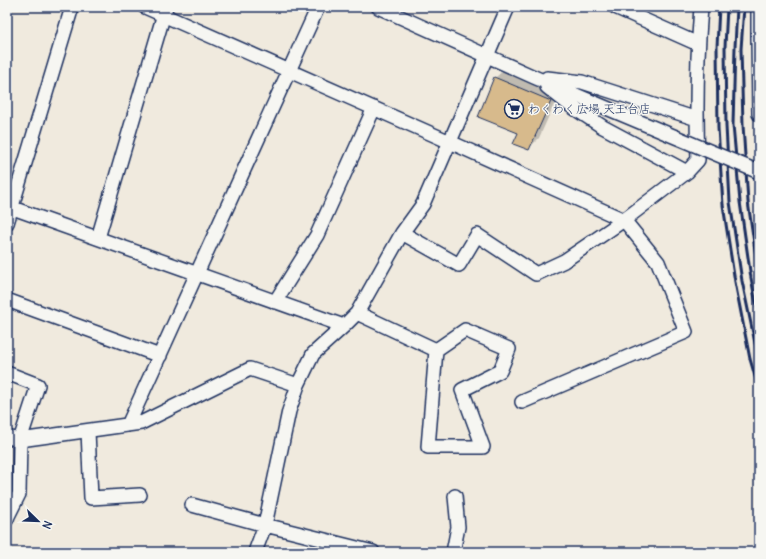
<svg xmlns="http://www.w3.org/2000/svg" width="766" height="559" font-family="Delius,'Klee One',sans-serif">
  <rect width="100%" height="100%" fill="#f0eade"/>
  <filter id="ink" filterUnits="userSpaceOnUse"><feTurbulence type="fractalNoise" baseFrequency=".025" numOctaves="2"/><feDisplacementMap in="SourceGraphic" scale="8" xChannelSelector="R" yChannelSelector="G"/><feConvolveMatrix kernelMatrix="1 2 1 2 8 2 1 2 1" color-interpolation-filters="sRGB"/></filter>
  <g filter="url(#ink)">
    <!-- shadow -->
    <path fill="#0003" d="M506 68 560 91 539 138 529 148 519 132 495 78Z"/>
    <!-- building -->
    <path fill="#d7ba8c" stroke="#1b2f5e" d="M494 77 551 101 529 150 513 144 518 133 478 117Z"/>
    <g fill="none" stroke-linecap="round" stroke-linejoin="round">
      <defs>
        <path id="minor" d="M145 7 450 142 624 220 658 262 686 332 522 402
          M378 7 534 77 590 101
          M615 7 698 44
          M758 7V38L759 114
          M547 78 582 82 697 119
          M547 87 571 106 603 127 687 172
          M7 206 344 326
          M7 223 72 7
          M402 233 459 265 477 235 536 274 564 261 624 220 687 172 698 160C696 109 697 58 701 7
          M98 238 166 7
          M7 300 160 356
          M275 302 317 235 374 108
          M357 313 436 350 428 447H483L462 390 500 371 509 349 465 330 436 350
          M7 373 38 385 20 440 19 494 8 516 7 519
          M128 425 318 7
          M88 431 91 498 140 495
          M7 437 20 440 141 423 250 369 298 385
          M192 505 265 525 373 552
          M255 552 265 525 289 411 298 385 313 354 344 326 357 313 402 233 423 204 508 7
          M453 552 458 527 455 496"/>
      </defs>
      <!-- minor casing -->
      <use href="#minor" stroke="#1b2f5e" stroke-width="16"/>
      <!-- minor -->
      <use href="#minor" stroke="#f6f6f2" stroke-width="13"/>
      <!-- rail -->
      <path stroke="#1b2f5e" stroke-width="3" d="M719 7 717 47 718 128 723 205 735 282 750 359 759 390
        M727 7 725 47 726 126 730 202 742 281 759 362
        M737 7 735 47 733 125 740 202 751 278 759 319
        M744 7 741 49 743 125 748 202 759 277"/>
      <defs>
        <path id="minor-bridge" d="M590 101 759 172"/>
      </defs>
      <!-- minor-bridge casing -->
      <use href="#minor-bridge" stroke="#1b2f5e" stroke-width="16" stroke-linecap="butt"/>
      <!-- minor-bridge -->
      <use href="#minor-bridge" stroke="#f6f6f2" stroke-width="13"/>
    </g>
  </g>
  <!-- icons -->
  <defs>
    <symbol id="supermarket-ring" viewBox="-11 -11 22 22"><circle r="9.5" fill="#f6f6f2" stroke="#1b2f5e" stroke-width="1.5"/><path d="M-6-5.5h2.5l.6 2H6L4.5 2H-2.5L-4.4-4H-6ZM-1.5 3.2a1.3 1.3 0 1 0 .1 0ZM3 3.2a1.3 1.3 0 1 0 .1 0Z" fill="#1b2f5e"/></symbol>
  </defs>
  <g fill-rule="evenodd">
    <use href="#supermarket-ring" x="503" y="98" width="22" height="22"/>
  </g>
  <g text-anchor="middle" stroke-width="3" stroke-linejoin="round" paint-order="stroke">
    <!-- poi labels -->
    <g font-size="12" fill="#1b2f5e" stroke="#f6f6f2" text-anchor="start">
      <text x="528" y="113">わくわく広場 天王台店</text>
    </g>
  </g>
  <!-- margin -->
  <rect width="766" height="559" fill="none" stroke="#f6f6f2" stroke-width="24"/>
  <rect x="12" y="12" width="742" height="535" fill="none" stroke="#1b2f5e" stroke-width="1.5" filter="url(#ink)"/>
  <!-- north arrow -->
  <g transform="translate(38 521) rotate(113)" stroke="#f6f6f2" stroke-width="3" paint-order="stroke">
  <path d="M0-3L7 15L0 10L-7 15Z" fill="#1b2f5e"/>
  <text y="-6" font-size="11" font-weight="bold" text-anchor="middle" fill="#1b2f5e">N</text>
  </g>
</svg>
